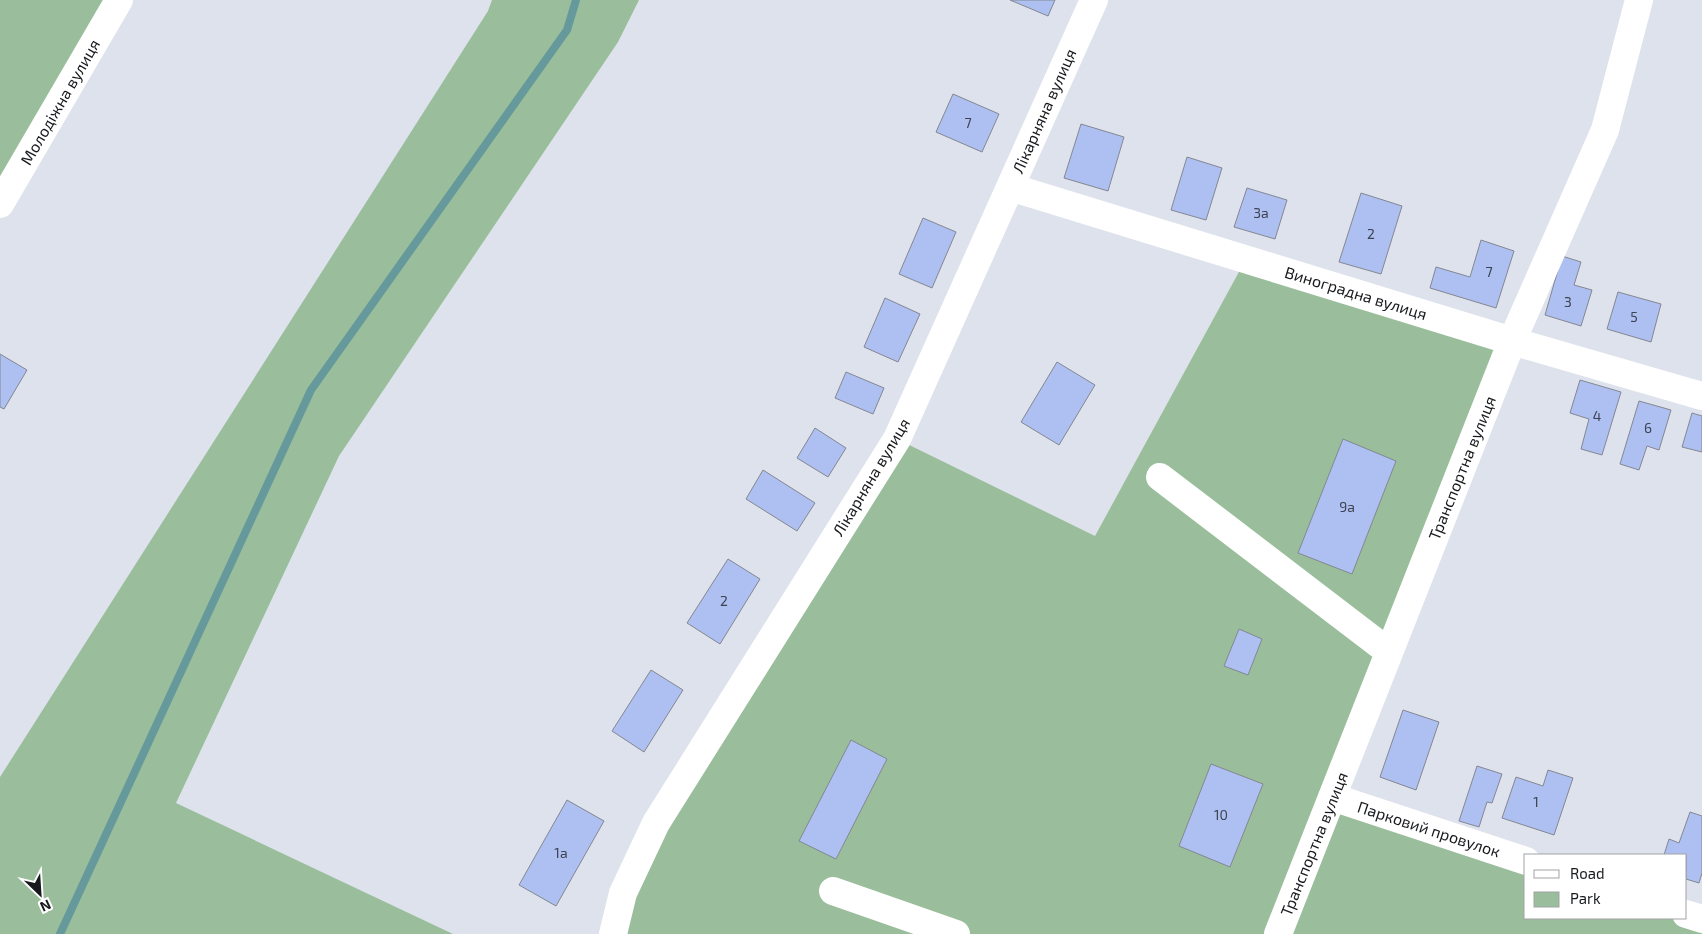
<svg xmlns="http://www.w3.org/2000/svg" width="1702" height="934" font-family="'Exo 2',sans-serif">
  <rect width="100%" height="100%" fill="#dde2ec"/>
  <!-- green -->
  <path fill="#9abe9b" d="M0 0H119L0 204Z
    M492 0H639L618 42 339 456 176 803 453 934H0V777L488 11Z
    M1246 259 1512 341 1333 797 1526 861V918H1686L1702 919V934H613L623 893 897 439 1095 536Z"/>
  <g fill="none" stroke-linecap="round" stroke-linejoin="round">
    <!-- stream -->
    <path stroke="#66999b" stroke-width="8" d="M60 934 311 390 567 30 576 0"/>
  </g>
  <!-- building -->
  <path fill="#aec0f1" stroke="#838791" d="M1010 0H1055L1048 16Z
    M953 94 999 114 982 152 936 132Z
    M1081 124 1124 137 1108 191 1064 178Z
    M1187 157 1222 168 1206 220 1171 210Z
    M1247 188 1287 200 1275 239 1234 227Z
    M1361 193 1402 206 1381 274 1339 262Z
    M923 218 956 232 932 288 899 274Z
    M1481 240 1514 251 1496 308 1430 288 1436 267 1470 277Z
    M1562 256 1581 262 1574 285 1592 290 1581 326 1545 315Z
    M1618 292 1661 304 1651 342 1607 329Z
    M885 298 920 314 898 362 864 347Z
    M0 354 27 370 4 409 0 407Z
    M1057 362 1095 385 1059 445 1021 422Z
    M846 372 884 388 873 414 835 398Z
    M1580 380 1621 392 1602 455 1581 449 1589 419 1570 413Z
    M1639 401 1671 410 1659 450 1647 446 1639 470 1620 464Z
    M1692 413 1702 416V452L1682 447Z
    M815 428 846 448 828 477 797 458Z
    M1343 439 1396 461 1352 574 1298 553Z
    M763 470 815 503 797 531 746 499Z
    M728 559 760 579 720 644 687 623Z
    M1239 629 1262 639 1248 675 1224 666Z
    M651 670 683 690 644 752 612 731Z
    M1403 710 1439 722 1416 790 1380 777Z
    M851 740 887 759 836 859 799 841Z
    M1211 764 1263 784 1230 867 1179 846Z
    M1477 766 1502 774 1492 803 1487 802 1479 827 1459 821Z
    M1548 770 1573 778 1554 835 1502 818 1516 777 1543 786Z
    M567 800 604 821 556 906 519 885Z
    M1690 812 1702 816V873L1699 883 1686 879V855H1664L1669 839 1679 843Z"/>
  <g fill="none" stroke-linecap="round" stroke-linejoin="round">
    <!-- minor -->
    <path stroke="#fff" stroke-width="28" d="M1010 187 1512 341 1702 396
      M0 204 119 0
      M1160 477 1389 652
      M1332 797 1526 861
      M833 891 956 934
      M1686 914 1702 919
      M613 934 623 893 656 823 897 439 1094 0
      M1278 934 1512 341 1605 130 1639 0"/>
  </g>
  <g text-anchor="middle" stroke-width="4" stroke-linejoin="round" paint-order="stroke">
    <!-- number labels -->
    <g font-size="14" fill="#3d4352">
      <text x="968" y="128">7</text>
      <text x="1261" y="218">3а</text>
      <text x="1371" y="239">2</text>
      <text x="1489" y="277">7</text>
      <text x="1568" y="307">3</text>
      <text x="1634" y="322">5</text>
      <text x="1597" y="421">4</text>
      <text x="1648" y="433">6</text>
      <text x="1347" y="512">9а</text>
      <text x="724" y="606">2</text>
      <text x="1536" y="807">1</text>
      <text x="1221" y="820">10</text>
      <text x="561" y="858">1а</text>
    </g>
    <!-- street labels -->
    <g font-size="16" fill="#17191d" stroke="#fff">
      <text transform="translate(60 102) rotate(-60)" y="6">Молодіжна вулиця</text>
      <text transform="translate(1044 111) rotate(-66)" y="6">Лікарняна вулиця</text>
      <text transform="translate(1356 293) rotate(17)" y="6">Виноградна вулиця</text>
      <text transform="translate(1462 468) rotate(-68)" y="6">Транспортна вулиця</text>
      <text transform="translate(871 477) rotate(-59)" y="6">Лікарняна вулиця</text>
      <text transform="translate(1429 829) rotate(18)" y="6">Парковий провулок</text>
      <text transform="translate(1314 844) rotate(-68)" y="6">Транспортна вулиця</text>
    </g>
  </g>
  <!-- legend -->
  <rect x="1524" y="854" width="162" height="65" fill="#ffffff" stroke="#a2a3a5"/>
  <rect x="1534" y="870" width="25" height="8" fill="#ffffff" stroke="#a2a3a5"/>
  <text x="1570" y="879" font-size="15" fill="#17191d">Road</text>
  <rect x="1534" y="892" width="25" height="15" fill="#9abe9b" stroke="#a2a3a5"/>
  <text x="1570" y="904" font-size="15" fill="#17191d">Park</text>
  <!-- north arrow -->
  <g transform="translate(40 894) rotate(155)" stroke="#ffffff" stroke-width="4" paint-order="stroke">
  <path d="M0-4L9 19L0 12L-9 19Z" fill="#17191d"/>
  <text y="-8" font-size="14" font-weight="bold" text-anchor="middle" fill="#17191d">N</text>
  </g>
</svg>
